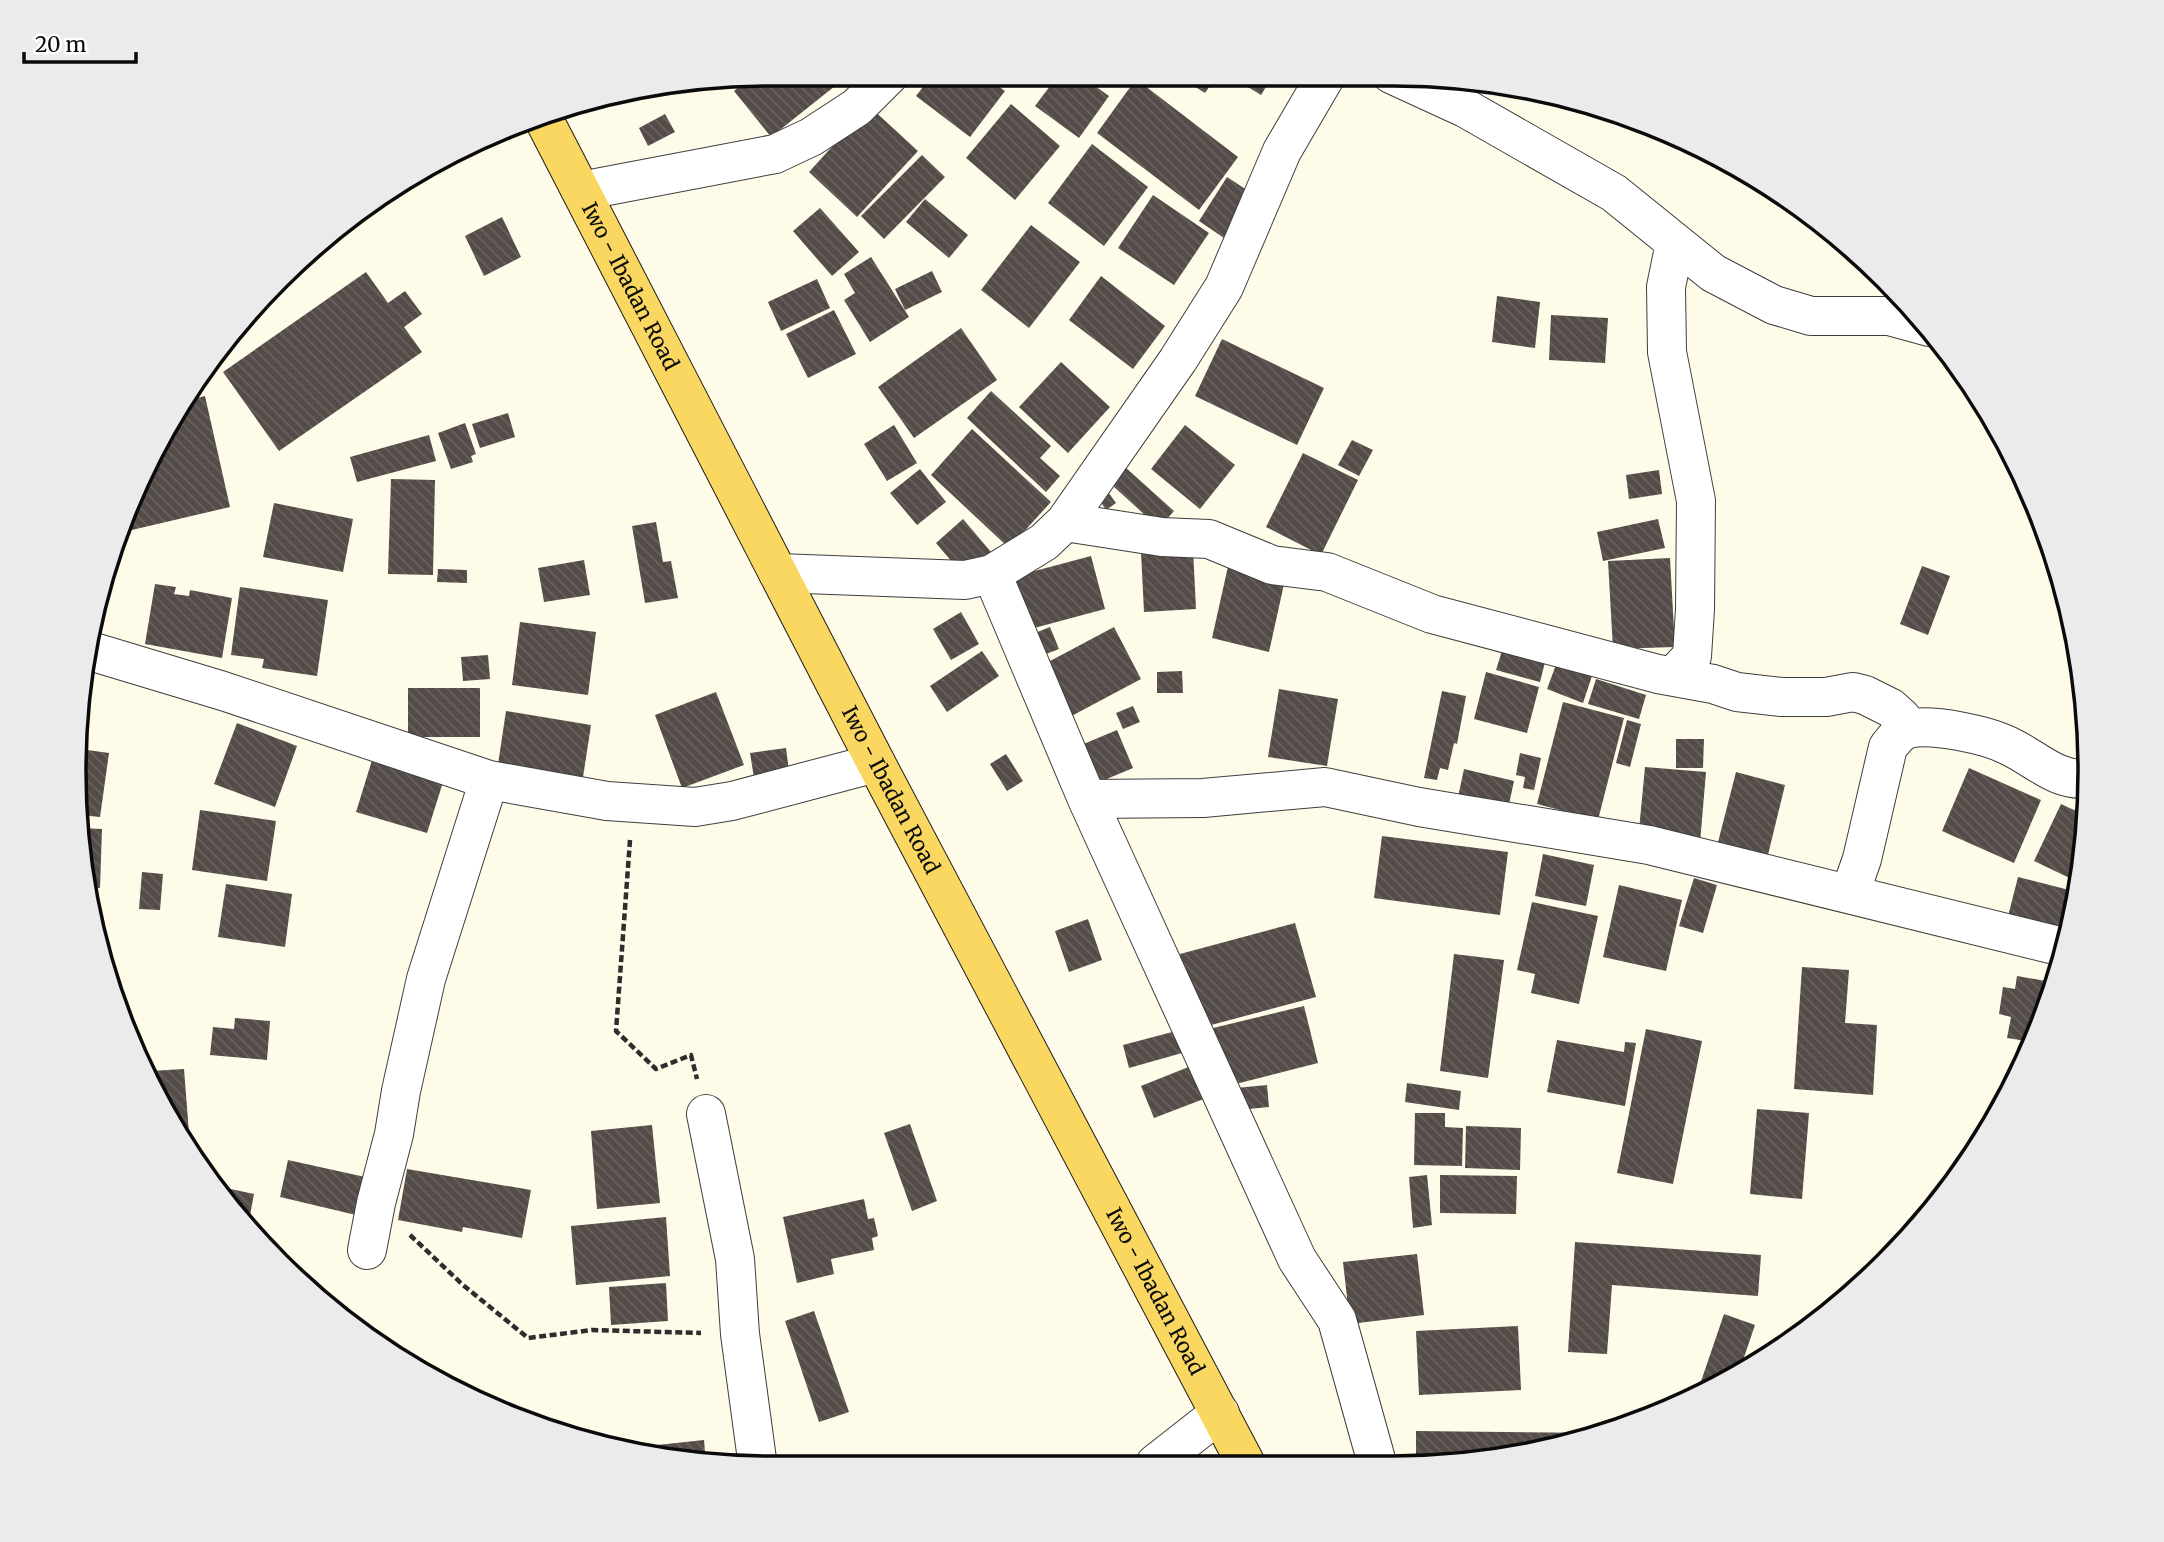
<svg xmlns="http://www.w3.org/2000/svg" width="2164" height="1542" font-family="Merriweather,serif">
  <defs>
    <pattern id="building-back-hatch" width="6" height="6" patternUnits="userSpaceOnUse" patternTransform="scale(1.75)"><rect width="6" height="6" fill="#544c48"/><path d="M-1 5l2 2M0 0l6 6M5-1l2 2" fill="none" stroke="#68615e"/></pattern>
  </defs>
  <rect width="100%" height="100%" fill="#fffbe9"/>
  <!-- building -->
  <path fill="url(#building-back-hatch)" d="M771 74H825L835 86 771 137 734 91 753 76Z
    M933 74H982L1005 91 970 137 916 96Z
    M1059 74H1078L1109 96 1079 138 1035 106Z
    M1175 74H1218L1205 93Z
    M1232 74H1274L1261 95 1230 76Z
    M1136 79 1238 157 1199 210 1097 133Z
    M1011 104 1060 146 1015 200 966 158Z
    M869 106 918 151 857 217 809 172Z
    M665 114 675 132 648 146 639 128Z
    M1092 144 1148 187 1104 246 1048 203Z
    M922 155 945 177 884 239 861 216Z
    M1227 177 1253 194 1224 238 1199 221Z
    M1153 195 1209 233 1174 285 1118 248Z
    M925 199 968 235 949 258 906 222Z
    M820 208 859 252 832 276 793 231Z
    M502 217 521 257 484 276 465 236Z
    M1031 225 1080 262 1029 328 981 290Z
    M871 257 909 317 870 342 844 300 855 293 844 274Z
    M932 271 942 292 905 310 895 289Z
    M366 272 388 303 405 291 422 314 404 327 422 352 279 451 223 372Z
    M1101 276 1165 326 1133 369 1069 320Z
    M817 279 830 308 781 331 768 302Z
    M269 292 271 296 256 304V303Z
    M1497 296 1540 302 1535 348 1492 342Z
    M834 310 856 354 808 378 786 334Z
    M1551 315 1608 318 1605 363 1549 360Z
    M961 328 997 380 914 438 878 387Z
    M1222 339 1324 388 1297 445 1195 396Z
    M1061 362 1110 407 1068 453 1019 407Z
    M991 391 1051 446 1040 458 1060 476 1046 492 967 418Z
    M205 396 230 507 119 533 127 504 167 422 182 402Z
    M508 413 515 437 480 448 472 424Z
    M465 423 476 454 471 456 473 462 451 469 438 433Z
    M894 425 917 463 887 481 864 444Z
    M1185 425 1235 465 1200 509 1151 469Z
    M972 429 1051 502 1009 548 931 475Z
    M429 435 436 461 357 482 350 457Z
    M1352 440 1373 450 1359 476 1338 465Z
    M1303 453 1358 480 1321 555 1266 527Z
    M1125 467 1174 511 1159 528 1111 484Z
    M920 469 946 502 917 525 890 493Z
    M1659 470 1662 494 1629 499 1626 475Z
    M391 479 435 480 433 575 388 574Z
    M1108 492 1116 503 1106 510 1098 498Z
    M274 503 353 519 343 572 263 557Z
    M963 519 991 552 964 576 936 543Z
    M1658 519 1665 548 1603 561 1597 532Z
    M656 522 663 562 671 561 678 598 645 603 632 526Z
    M1193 549 1196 609 1144 612 1141 552Z
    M1091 556 1105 609 1023 631 1009 578Z
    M1670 558 1675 647 1613 649 1608 561Z
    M584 560 590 595 544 602 538 568Z
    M1229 562 1286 575 1269 652 1212 638Z
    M1922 566 1950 576 1928 635 1900 624Z
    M438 569 467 570V583L437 582Z
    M155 584 176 587 174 594 189 596 190 590 232 598 222 658 145 644Z
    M240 587 328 600 317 676 262 668 264 659 231 655Z
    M961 612 979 644 951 660 933 629Z
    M520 622 596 632 588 695 512 685Z
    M1050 627 1059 649 1038 657 1030 635Z
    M1114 627 1141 679 1064 720 1037 668Z
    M1505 641 1547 654 1540 682 1496 670Z
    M982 651 999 676 947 712 930 686Z
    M488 655 490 679 463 681 461 657Z
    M1557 662 1592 676 1583 703 1547 689Z
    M1182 671 1183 693H1157V672Z
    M1486 672 1539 687 1527 733 1474 719Z
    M1596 679 1646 695 1639 719 1588 704Z
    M408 688H480V737H408Z
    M1279 689 1338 699 1327 766 1268 757Z
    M1442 691 1466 696 1457 744 1454 743 1448 770 1440 768 1437 780 1424 778Z
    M716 692 744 765 682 788 655 715Z
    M1563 702 1624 718 1598 820 1537 804Z
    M1133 706 1140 722 1123 729 1116 713Z
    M506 711 591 725 582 784 497 771Z
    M1627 720 1641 724 1630 767 1616 763Z
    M237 723 297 746 275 807 214 784Z
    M1117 730 1133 768 1090 786 1074 748Z
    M1676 739H1704L1703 768H1676Z
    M786 748 790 779 755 784 750 753Z
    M80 749 109 753 100 817 80 815Z
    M1520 753 1541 758 1534 790 1523 788 1525 777 1516 775Z
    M1006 754 1023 781 1007 791 990 764Z
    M373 757 444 779 427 833 356 812Z
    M1645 767 1706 772 1700 843 1639 830Z
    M1969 768 2041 800 2014 863 1942 831Z
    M1464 769 1514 781 1508 809 1458 797Z
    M1736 772 1785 785 1766 863 1716 850Z
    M2061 804 2089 817 2078 882 2034 861Z
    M200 810 276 821 267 881 192 870Z
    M80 828 102 829 100 888H85L80 862Z
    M1382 836 1508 852 1500 915 1374 898Z
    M1543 854 1594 865 1586 906 1535 896Z
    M142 872 163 874 160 910 139 909Z
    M2018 877 2077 892 2068 944 2005 928Z
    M1694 878 1717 885 1703 933 1679 926Z
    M226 884 292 894 285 947 218 937Z
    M1619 885 1682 900 1666 971 1603 957Z
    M1532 902 1598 916 1579 1004 1531 993 1535 974 1517 970Z
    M1088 919 1102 960 1069 972 1055 931Z
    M1295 923 1316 997 1200 1028 1180 954Z
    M1454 954 1504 960 1488 1078 1440 1071Z
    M1802 967 1849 970 1845 1023 1877 1025 1873 1095 1794 1089Z
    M2017 976 2046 981 2039 1026 2033 1042 2007 1038 2011 1017 1999 1014 2003 987 2015 989Z
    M1304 1006 1318 1063 1224 1087 1209 1029Z
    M235 1018 270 1021 267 1060 210 1055 213 1027 234 1029Z
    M1646 1029 1702 1041 1673 1184 1617 1173Z
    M1176 1031 1182 1053 1129 1068 1123 1045Z
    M1557 1040 1624 1052 1625 1042 1636 1043 1625 1106 1547 1092Z
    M1201 1062 1214 1095 1154 1118 1141 1086Z
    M184 1069 190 1146 153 1091 151 1071Z
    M1407 1083 1461 1091 1459 1110 1405 1102Z
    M1267 1085 1269 1107 1238 1110 1236 1088Z
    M1757 1109 1809 1113 1802 1199 1750 1194Z
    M1415 1113H1445V1127L1463 1128 1462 1166 1414 1165Z
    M910 1124 937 1201 912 1211 884 1133Z
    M652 1125 660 1203 597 1209 591 1131Z
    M1466 1126 1521 1128 1520 1170 1465 1168Z
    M288 1160 365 1177 356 1215 280 1197Z
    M407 1169 531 1190 522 1238 463 1227 462 1232 398 1220Z
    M1427 1175 1432 1225 1413 1228 1409 1177Z
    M1440 1175 1517 1176 1516 1214 1440 1213Z
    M226 1188 254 1194 247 1231 224 1197Z
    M864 1199 868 1219 874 1218 878 1236 872 1238 874 1250 831 1259 834 1274 797 1283 783 1217Z
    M666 1217 670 1276 576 1285 571 1226Z
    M1575 1242 1761 1255 1758 1296 1612 1285 1607 1354 1568 1352Z
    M1417 1254 1424 1315 1350 1324 1343 1262Z
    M666 1283 668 1321 611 1325 609 1287Z
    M814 1311 849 1412 819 1422 785 1321Z
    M1724 1314 1755 1325 1739 1372 1695 1399Z
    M1518 1326 1521 1390 1419 1395 1416 1331Z
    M1416 1431 1605 1433 1574 1445 1484 1462 1416 1463Z
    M704 1440 706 1464 620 1450V1449Z"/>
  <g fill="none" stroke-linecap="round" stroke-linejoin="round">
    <defs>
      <path id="minor" d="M1391 74 1465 108 1614 193 1713 273 1774 305 1811 316H1889L1929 327
        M581 191 775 154 811 137 857 107 890 74
        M1065 522 1162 537 1209 539 1272 565 1327 572 1432 614 1658 674 1713 684 1737 692 1782 697H1826L1853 692 1865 695 1891 708 1902 718 1906 730
        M778 573 965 580 992 574 1044 542 1065 522 1178 360 1224 287 1282 151 1327 74
        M992 574 1087 799 1297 1259 1337 1320 1377 1463
        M87 650 223 691 489 780 607 801 695 807 732 801 876 763
        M1673 676 1692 656 1695 609 1696 501 1667 352 1666 287 1675 243
        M1087 799 1203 798 1325 787 1419 807 1649 845 2067 948
        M1850 893 1862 859 1888 747C1894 740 1899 732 1908 729 1932 723 1987 735 2009 746 2035 758 2058 783 2088 778
        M706 1114 735 1259 740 1334 758 1467
        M367 1250 376 1203 394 1134 401 1091 426 979 489 780
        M1155 1464 1220 1413"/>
      <g id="major">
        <path id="s1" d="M541 114 876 763 1246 1464"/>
      </g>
    </defs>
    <!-- minor casing -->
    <use href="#minor" stroke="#3e3e3e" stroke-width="40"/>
    <!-- major casing -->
    <use href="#major" stroke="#1c1c1c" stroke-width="40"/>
    <!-- path -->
    <path stroke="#2d2d2d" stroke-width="4.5" stroke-dasharray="7 3.5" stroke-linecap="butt" d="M630 840 616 1031 656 1069 691 1055 697 1079
      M410 1235 463 1285 528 1338 592 1330 701 1333"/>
    <!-- minor -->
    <use href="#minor" stroke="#fff" stroke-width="38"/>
    <!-- major -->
    <use href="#major" stroke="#f9d760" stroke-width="38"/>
  </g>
  <g text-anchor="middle" stroke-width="7" stroke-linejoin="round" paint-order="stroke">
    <!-- street labels -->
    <g font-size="21" fill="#0b0b0b" stroke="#fff">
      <text dy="7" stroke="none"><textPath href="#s1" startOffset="194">Iwo - Ibadan Road</textPath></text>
      <text dy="7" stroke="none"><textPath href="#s1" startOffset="761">Iwo - Ibadan Road</textPath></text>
      <text dy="7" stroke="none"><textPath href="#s1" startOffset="1328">Iwo - Ibadan Road</textPath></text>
    </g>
  </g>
  <!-- crop -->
  <path d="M0 0H2164V1542H0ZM771 86H1393A685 685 0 0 1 2078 771V771A685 685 0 0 1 1393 1456H771A685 685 0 0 1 86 771V771A685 685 0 0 1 771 86Z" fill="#ebebeb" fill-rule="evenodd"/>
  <path fill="none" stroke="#0b0b0b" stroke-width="3.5" d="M771 86H1393A685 685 0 0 1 2078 771V771A685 685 0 0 1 1393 1456H771A685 685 0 0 1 86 771V771A685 685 0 0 1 771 86Z"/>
  <!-- scale -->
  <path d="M24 52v10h112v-10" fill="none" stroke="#0b0b0b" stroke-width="3.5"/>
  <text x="35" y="52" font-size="21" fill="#0b0b0b" stroke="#ffffff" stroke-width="5" paint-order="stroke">20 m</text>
</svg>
